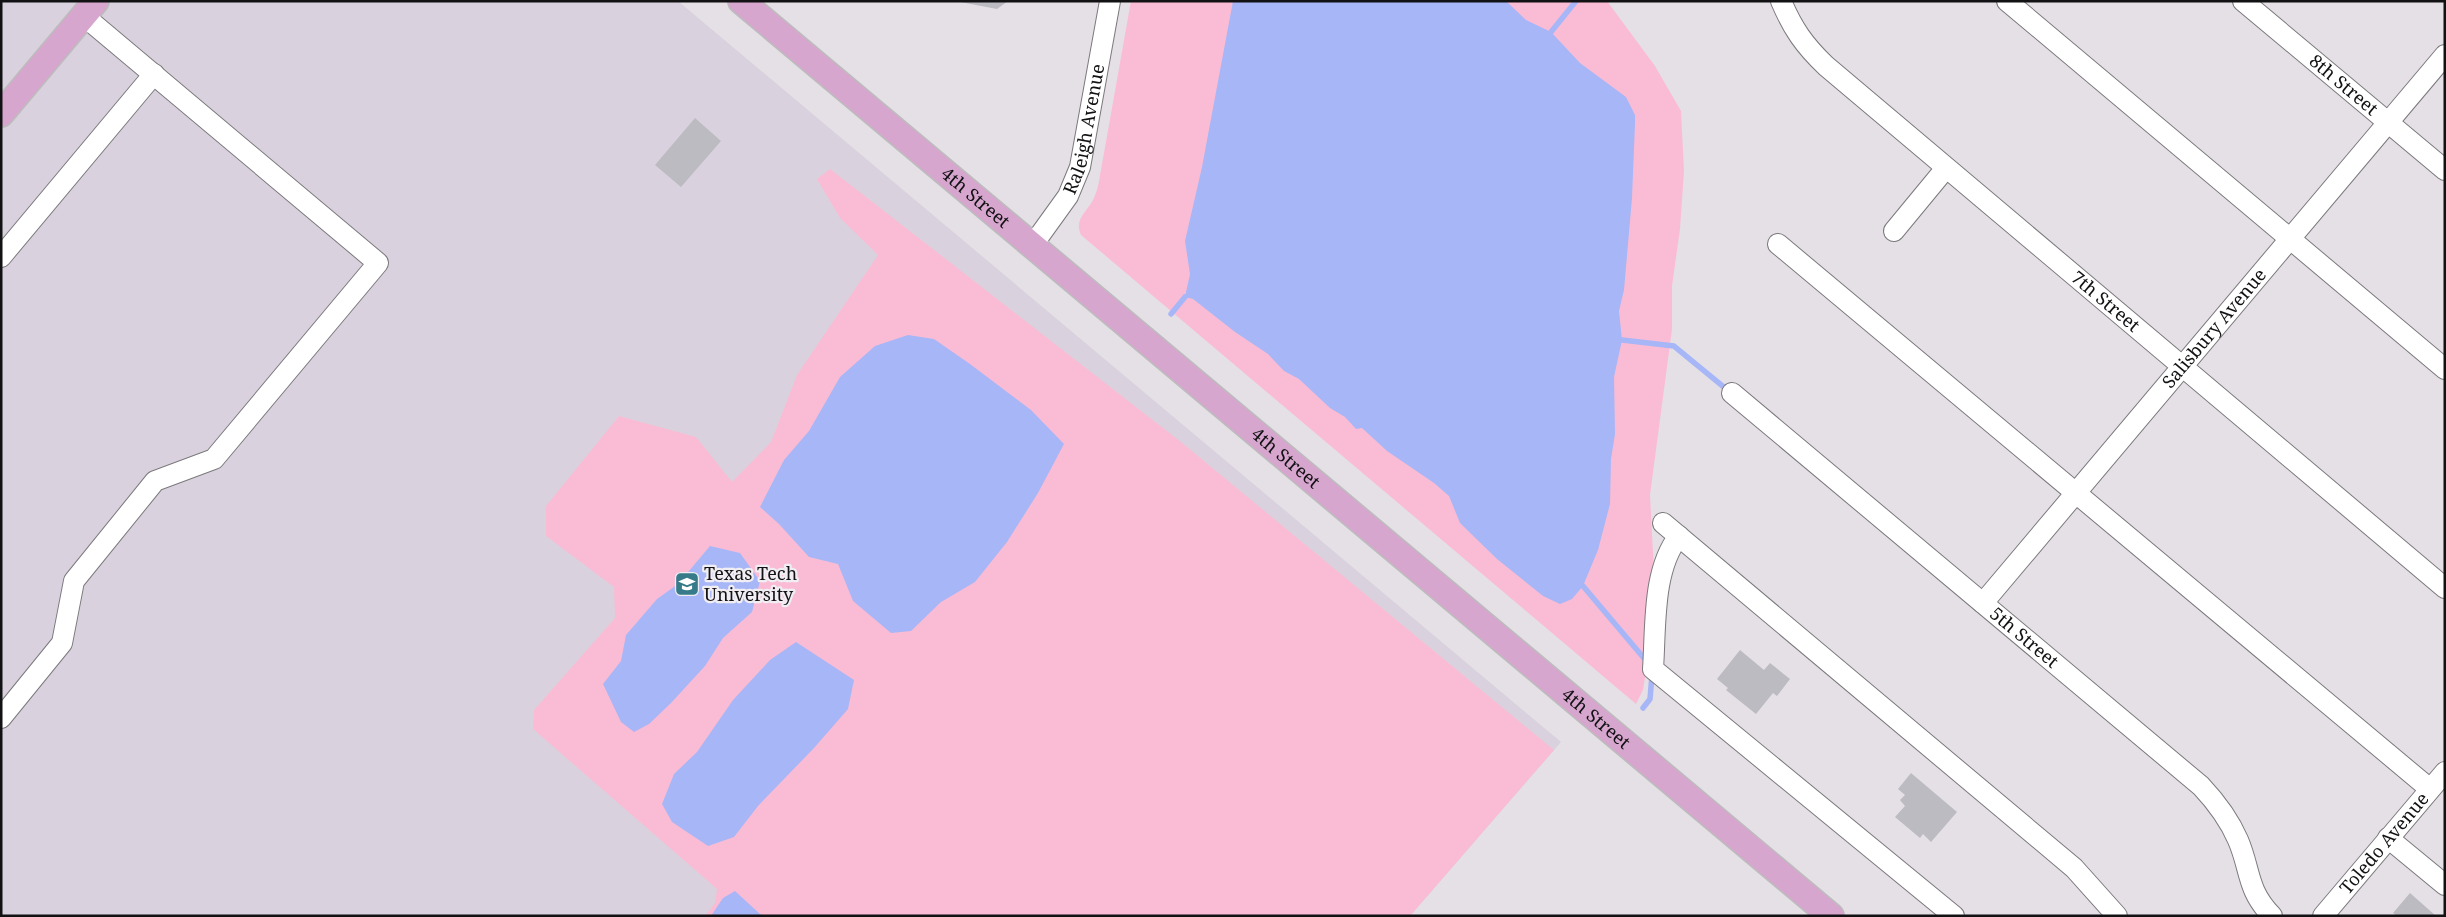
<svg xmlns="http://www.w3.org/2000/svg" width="2446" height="917" font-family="'Noto Serif',serif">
  <rect width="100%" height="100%" fill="#e4e0e6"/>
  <!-- built -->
  <path fill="#d9d2de" d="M1 1H678L1561 742 1410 916H1Z"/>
  <!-- green -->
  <path fill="#fabcd4" d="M1131 1H1607L1655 66 1681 111 1684 171 1680 229 1672 286V329L1650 495 1654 572 1652 632 1643 690 1636 704 1081 235C1074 219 1086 213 1093 200 1096 194 1098 187 1099 181Z
    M830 169 1181 442 1554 750 1410 916H705L715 903 717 889 533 729 534 710 615 618 614 587 546 536V506L619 416 696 437 732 482 771 442 797 375 878 255 840 218 817 179Z"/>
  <!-- water -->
  <path fill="#a7b6f7" d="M1233 1H1506L1526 20 1551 32 1580 63 1626 97 1635 115V124L1632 198 1624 290 1619 311 1622 340 1614 377 1615 434 1611 459 1610 504 1598 550 1583 586 1572 599 1560 604 1543 596 1497 559 1460 523 1449 496 1434 483 1387 451 1362 428 1356 429 1345 417 1330 408 1299 379 1284 371 1268 354 1235 332 1193 299 1185 297 1190 274 1185 241 1202 167Z
    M908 335 934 339 970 364 1031 410 1064 444 1038 493 1007 542 975 582 941 602 911 631 891 633 853 601 838 564 809 557 779 524 760 507 784 460 809 431 840 377 875 346Z
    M710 546 740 553 760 581 752 612 723 638 705 666 671 703 649 724 634 732 621 722 603 684 621 661 626 635 657 599 678 584Z
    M796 642 854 680 848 709 814 748 758 806 734 837 708 846 672 822 662 804 674 774 697 752 733 700 770 660Z
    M735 891 760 914 764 916H711L723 898Z"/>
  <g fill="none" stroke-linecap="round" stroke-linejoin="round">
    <!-- stream -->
    <path stroke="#a7b6f7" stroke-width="5.5" d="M1551 32 1576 1
      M1171 314 1185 297
      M1622 340 1674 346 1730 392
      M1583 586 1648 663
      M1643 708 1650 699 1652 675"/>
  </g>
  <!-- building -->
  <path fill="#bcbbc1" d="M955 1H1008L997 9Z
    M695 118 721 141 681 187 655 165Z
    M1740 650 1764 670 1770 663 1790 679 1777 696 1773 693 1756 714 1726 690 1728 688 1717 679Z
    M1911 773 1957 812 1931 842 1923 834 1920 838 1895 817 1905 806 1900 800 1905 795 1898 789Z
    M2410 893 2436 916H2397L2393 913Z"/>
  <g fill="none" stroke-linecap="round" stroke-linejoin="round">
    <defs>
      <g id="minor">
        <path id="s1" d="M1781 1C1793 29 1804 45 1826 66L2445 588"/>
        <path d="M2007 1 2445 369"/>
        <path id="s2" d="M2243 1 2445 170"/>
        <path d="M1894 231 1946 168"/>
        <path d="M1778 244 2430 789"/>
        <path id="s3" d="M1032 246 1068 196 1080 167 1110 1"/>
        <path d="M1 257 154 74"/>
        <path id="s4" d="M1732 393 2201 786C2216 802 2229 819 2238 840 2251 870 2246 889 2272 916"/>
        <path d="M1663 523 2074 868 2117 916"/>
        <path d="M1679 536C1652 570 1656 627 1653 669L1954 916"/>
        <path id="s5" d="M1983 603 2445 55"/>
        <path d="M1 718 62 643 74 581 155 481 214 459 378 263 84 16"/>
        <path d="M2388 838 2445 885"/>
        <path id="s6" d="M2323 916 2445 772"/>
      </g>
      <g id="major">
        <path id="s7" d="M741 1 1831 916"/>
        <path d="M1 114 96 1"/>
      </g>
    </defs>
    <!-- minor casing -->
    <use href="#minor" stroke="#7c797d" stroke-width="22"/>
    <!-- major casing -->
    <use href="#major" stroke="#bdbcbd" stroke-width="28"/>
    <!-- minor -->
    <use href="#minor" stroke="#fff" stroke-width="20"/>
    <!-- major -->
    <use href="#major" stroke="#d7a6ce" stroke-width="25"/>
  </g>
  <!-- icons -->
  <defs>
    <symbol id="university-square" viewBox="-11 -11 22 22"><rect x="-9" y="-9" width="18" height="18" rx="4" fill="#377b8a" stroke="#f1eef3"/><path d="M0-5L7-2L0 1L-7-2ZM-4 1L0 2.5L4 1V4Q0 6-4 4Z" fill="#fff"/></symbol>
  </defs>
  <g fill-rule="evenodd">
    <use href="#university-square" x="673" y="570" width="28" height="28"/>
  </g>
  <g text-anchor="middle" stroke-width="4.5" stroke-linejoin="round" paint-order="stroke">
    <!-- street labels -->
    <g font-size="18" fill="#121113" stroke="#f1eef3">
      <text dy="6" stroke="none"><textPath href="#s2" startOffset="131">8th Street</textPath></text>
      <text dy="6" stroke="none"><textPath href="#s3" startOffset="131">Raleigh Avenue</textPath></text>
      <text dy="6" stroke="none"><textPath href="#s7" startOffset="306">4th Street</textPath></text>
      <text dy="6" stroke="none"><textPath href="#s1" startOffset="445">7th Street</textPath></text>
      <text dy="6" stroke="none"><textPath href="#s5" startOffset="359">Salisbury Avenue</textPath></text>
      <text dy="6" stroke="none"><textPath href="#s7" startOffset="711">4th Street</textPath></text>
      <text dy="6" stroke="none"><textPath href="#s4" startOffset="381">5th Street</textPath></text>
      <text dy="6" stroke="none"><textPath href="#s7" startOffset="1116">4th Street</textPath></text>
      <text dy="6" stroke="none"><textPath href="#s6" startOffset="95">Toledo Avenue</textPath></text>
    </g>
    <!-- poi labels -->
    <g font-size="18" fill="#121113" stroke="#f1eef3" text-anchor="start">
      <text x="704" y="580">Texas Tech<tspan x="704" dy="21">University</tspan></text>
    </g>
  </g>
  <!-- border -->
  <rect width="2446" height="917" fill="none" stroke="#121113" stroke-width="5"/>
</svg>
